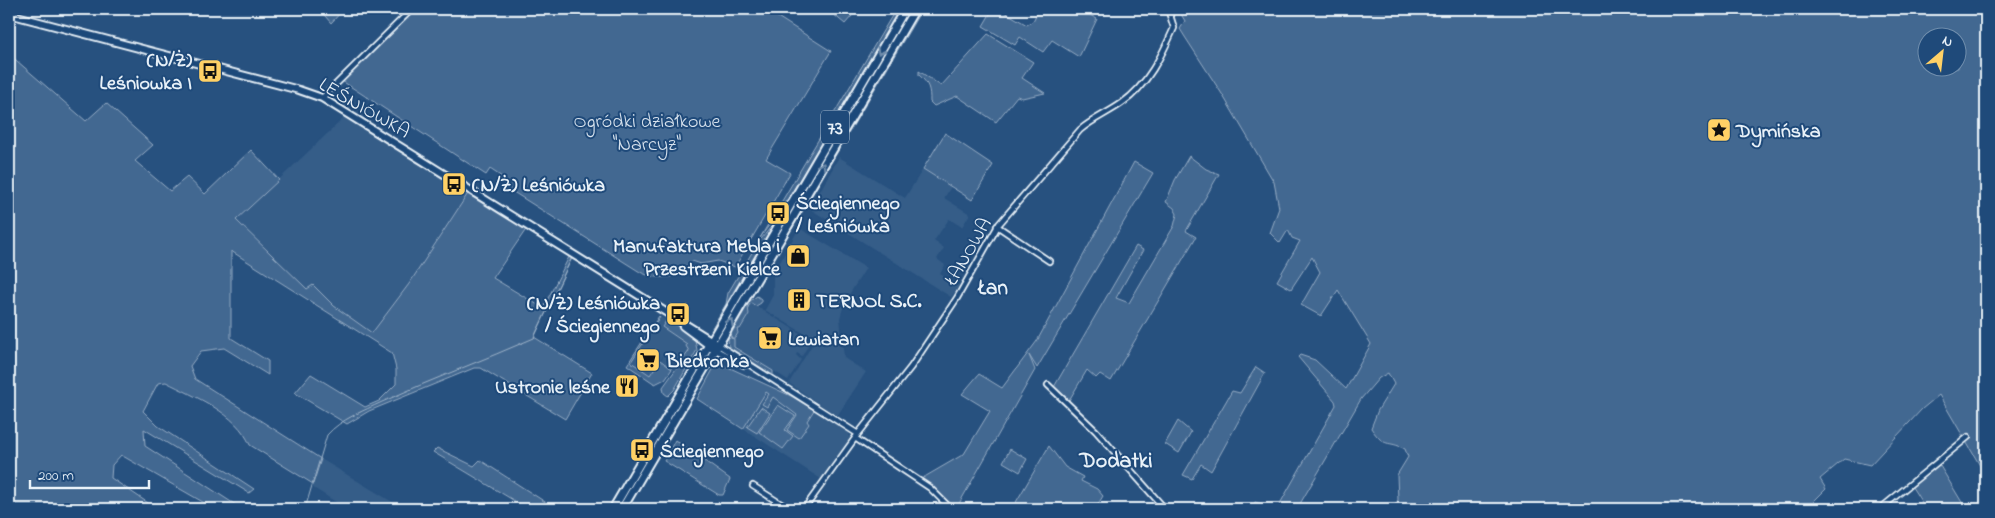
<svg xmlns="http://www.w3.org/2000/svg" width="1995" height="518" font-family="'Indie Flower',sans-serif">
  <rect width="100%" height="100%" fill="#27517f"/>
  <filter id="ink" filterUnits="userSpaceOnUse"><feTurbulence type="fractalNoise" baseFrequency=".02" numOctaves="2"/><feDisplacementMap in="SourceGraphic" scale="10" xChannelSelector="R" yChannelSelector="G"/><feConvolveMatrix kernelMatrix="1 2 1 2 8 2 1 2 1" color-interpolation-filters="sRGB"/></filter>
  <g filter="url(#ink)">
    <!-- built -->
    <path fill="#355d88" d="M346 116 469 192 409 284 372 333 334 306 313 286 307 290 236 220Z
      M839 157 905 198 923 169 951 187 944 198 970 214 962 227 949 219 934 241 944 248 937 259 945 265 940 274 959 286 951 297 810 209Z
      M799 228 866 268 845 301 840 318 844 358 866 372 837 416 789 383 815 340 765 310 773 295V275Z
      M751 303 806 337V340L810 342 802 356 797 353 796 355 801 360 788 380 733 345V342L750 313 748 307Z
      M660 317 666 320 662 327 687 344 686 346 689 351 675 371 661 361 665 353 650 375 631 363Z
      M717 362 792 396 849 433 850 438 821 479 697 399Z
      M321 459 404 509H347L312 487Z"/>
    <!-- green -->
    <path fill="#436891" stroke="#96acc4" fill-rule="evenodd" d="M319 9H344L331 23Z
      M400 9H765L831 51 766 159 790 173 735 267 718 261 701 264 692 261 682 275C666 278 654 279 640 272L499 183 502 177 490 169 486 175 342 81 407 16Z
      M827 9H858L845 24Z
      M896 9H900L791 194 760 238Z
      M908 9H912L720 333Z
      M919 9H922L792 229 790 228Z
      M993 9H1000L1027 25 1033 21 1039 9H1080L1097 19 1079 57 1052 40 1043 52 1020 37 1015 45 983 26Z
      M1178 9H1986V476L1939 395 1922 409 1870 465 1844 459 1820 479 1826 489 1806 509H1393L1398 500 1397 475 1408 457 1405 449C1387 439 1386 450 1371 428L1378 410 1394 384 1388 373 1379 378 1361 399 1297 509H1251L1255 502 1277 509 1336 405 1335 401 1298 357 1300 355 1315 360 1346 389 1371 344 1338 290 1321 316 1301 305 1320 272 1312 257 1291 289 1277 281 1300 241 1292 238 1288 230 1280 243 1270 233 1279 208 1274 182 1222 94 1185 37 1180 29 1185 21ZM1928 38H1958V68H1928Z
      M988 34 1033 62 1022 78 1045 93 1022 98 1017 96 996 122 957 96 934 106 930 102C930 89 929 84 919 75V71L941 86Z
      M9 54 86 121 106 103 153 145 135 161 170 191 187 177 205 194 251 150 279 180 236 220 307 289 313 285 334 306 372 333 409 284 469 192 527 228 493 278 543 308 569 257 572 258 534 337 592 373 565 419 481 368H474L369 411 347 424 295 393 311 374 365 407 379 401 396 384V369L392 353 231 251V338L268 361V375L224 348 201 351 190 366 195 379 321 459 313 484 250 445C237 413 195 397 166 382L158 383 143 411 158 426 254 489 249 493 144 429 145 446 242 509H215L121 455 112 465 111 478 157 509H9Z
      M945 133 993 165 972 200 923 169Z
      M1189 156 1206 169 1219 174 1186 231 1196 237 1111 381 1100 374 1096 378 1087 370 1068 402 1054 387 1136 246 1143 250 1116 298 1129 303 1174 226 1177 214 1174 208 1166 202 1175 180Z
      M1134 162 1153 173 1037 368 1029 355 1035 370 956 509H954L934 489 921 479 964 454 990 411 962 394 979 374 1002 388 1037 341Z
      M775 222 712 328 726 304 728 293 757 244Z
      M757 296 761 299V303L756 306 751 303 748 307 749 314 740 329H737L738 333 735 338H731L734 339V347L773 371V375L729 347 728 339 732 337 730 336 750 301Z
      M659 316 660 317 631 362 650 375 660 360 672 369 665 379 655 384 627 365Z
      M669 320 695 340 697 350 674 390 668 396 664 393 663 387 689 351 686 346 687 344 662 327 666 321Z
      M717 362 791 396 814 410 807 421 809 424 799 438 787 430 797 415 773 397 767 407 762 404 769 394 766 392 743 429 697 399Z
      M1256 367 1265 373 1211 471 1201 464 1192 479 1183 475 1232 391 1240 393Z
      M778 405 795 416 785 430 793 436 783 449 759 432Z
      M761 407 770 413 757 433 747 427Z
      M1178 421 1191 432 1179 453 1165 444Z
      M675 440 730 479 723 495H719L664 461Z
      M1049 446 1065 467 1083 477 1081 481 1097 489 1103 496 1095 509H1012Z
      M437 448 474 466 480 460 556 509H528L433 452Z
      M1010 449 1027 459 1020 472 1003 462Z
      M1937 461 1966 509H1926L1910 484Z"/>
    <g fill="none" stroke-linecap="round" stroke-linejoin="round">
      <!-- stream -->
      <path stroke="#9db3c9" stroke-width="1" d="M305 509 327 435C341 419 363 411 382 402 432 379 484 360 534 338L572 257"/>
      <defs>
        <path id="street" d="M322 98 412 9
          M997 226 1049 261
          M717 344 858 434
          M714 349 744 365
          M1048 385 1096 431 1165 509
          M855 438 930 488 951 509
          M753 486 789 509
          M804 509 858 434 911 367 957 298 999 224 1080 130C1093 119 1108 113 1122 103 1147 86 1162 55 1174 28L1168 9
          M1880 509 1968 437"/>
        <path id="secondary" d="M9 14 299 90 322 98 717 344
          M683 326 714 349"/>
        <path id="primary" d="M613 509 905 9
          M622 509 915 9"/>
      </defs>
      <!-- street casing -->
      <use href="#street" stroke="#e8f1f8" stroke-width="8"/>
      <!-- secondary casing -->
      <use href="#secondary" stroke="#e8f1f8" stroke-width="10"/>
      <!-- primary casing -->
      <use href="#primary" stroke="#e8f1f8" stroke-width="11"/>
      <!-- street -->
      <use href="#street" stroke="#1f4a7a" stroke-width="4.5"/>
      <!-- secondary -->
      <use href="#secondary" stroke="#1f4a7a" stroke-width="6"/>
      <!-- primary -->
      <use href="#primary" stroke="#1f4a7a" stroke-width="7"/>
    </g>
    <!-- one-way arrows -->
    <defs><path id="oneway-chevron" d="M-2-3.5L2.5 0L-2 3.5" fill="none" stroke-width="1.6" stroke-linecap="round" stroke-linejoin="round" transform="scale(1.25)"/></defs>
    <g stroke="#6f8dac">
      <use href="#oneway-chevron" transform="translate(880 51) rotate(120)"/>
      <use href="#oneway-chevron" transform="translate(822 166) rotate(-59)"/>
      <use href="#oneway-chevron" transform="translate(730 322) rotate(-60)"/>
    </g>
  </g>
  <!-- icons -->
  <defs>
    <symbol id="bus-square" viewBox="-11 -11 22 22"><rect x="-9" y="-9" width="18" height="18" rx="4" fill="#ffd166" stroke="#1f4a7a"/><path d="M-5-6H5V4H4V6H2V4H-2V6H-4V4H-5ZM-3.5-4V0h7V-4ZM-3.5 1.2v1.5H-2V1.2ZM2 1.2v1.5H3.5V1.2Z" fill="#111"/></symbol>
    <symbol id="sight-square" viewBox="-11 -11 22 22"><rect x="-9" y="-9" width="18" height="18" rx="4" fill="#ffd166" stroke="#1f4a7a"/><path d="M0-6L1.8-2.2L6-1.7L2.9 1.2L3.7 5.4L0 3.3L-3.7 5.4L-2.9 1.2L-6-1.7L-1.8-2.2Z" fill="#111"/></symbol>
    <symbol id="shop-square" viewBox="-11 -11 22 22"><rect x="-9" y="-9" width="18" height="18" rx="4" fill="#ffd166" stroke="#1f4a7a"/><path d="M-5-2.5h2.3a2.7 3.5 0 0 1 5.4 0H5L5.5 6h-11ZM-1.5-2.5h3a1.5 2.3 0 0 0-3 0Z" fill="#111"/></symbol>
    <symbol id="building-square" viewBox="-11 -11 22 22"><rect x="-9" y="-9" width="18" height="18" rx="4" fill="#ffd166" stroke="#1f4a7a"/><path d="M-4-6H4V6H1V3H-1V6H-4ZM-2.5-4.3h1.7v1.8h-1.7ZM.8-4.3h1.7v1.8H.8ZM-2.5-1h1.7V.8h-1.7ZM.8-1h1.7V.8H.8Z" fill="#111"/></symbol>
    <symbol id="supermarket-square" viewBox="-11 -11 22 22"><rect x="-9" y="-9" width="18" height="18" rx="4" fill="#ffd166" stroke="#1f4a7a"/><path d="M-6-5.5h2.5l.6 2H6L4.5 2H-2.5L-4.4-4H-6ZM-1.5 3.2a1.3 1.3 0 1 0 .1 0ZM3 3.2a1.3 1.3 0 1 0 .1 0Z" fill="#111"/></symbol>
    <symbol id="restaurant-square" viewBox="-11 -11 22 22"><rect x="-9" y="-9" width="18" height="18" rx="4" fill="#ffd166" stroke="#1f4a7a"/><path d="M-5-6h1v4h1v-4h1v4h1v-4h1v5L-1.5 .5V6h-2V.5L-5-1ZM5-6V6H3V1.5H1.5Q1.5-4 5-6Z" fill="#111"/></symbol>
  </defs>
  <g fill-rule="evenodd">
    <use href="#bus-square" x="196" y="57" width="28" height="28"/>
    <use href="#sight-square" x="1705" y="116" width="28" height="28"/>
    <use href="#bus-square" x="440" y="170" width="28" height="28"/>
    <use href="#bus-square" x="764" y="199" width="28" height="28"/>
    <use href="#shop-square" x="784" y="242" width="28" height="28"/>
    <use href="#building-square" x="785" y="286" width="28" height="28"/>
    <use href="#bus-square" x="664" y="300" width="28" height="28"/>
    <use href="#supermarket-square" x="756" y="324" width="28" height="28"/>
    <use href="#supermarket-square" x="634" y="346" width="28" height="28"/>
    <use href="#restaurant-square" x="613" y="372" width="28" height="28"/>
    <use href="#bus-square" x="628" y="436" width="28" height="28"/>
  </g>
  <g text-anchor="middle" stroke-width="4" stroke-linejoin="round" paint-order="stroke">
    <!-- shield labels -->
    <rect fill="#1f4a7a" stroke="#acbfd2" stroke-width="1" x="821" y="110.5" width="28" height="33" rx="4"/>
    <g font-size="19" font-weight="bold" fill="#e8f1f8">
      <text x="835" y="134">73</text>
    </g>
    <!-- poi labels -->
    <g font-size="20" font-weight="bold" fill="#e8f1f8" stroke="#1f4a7a" text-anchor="start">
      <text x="192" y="66" text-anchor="end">(N/Ż)<tspan x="192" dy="23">Leśniowka I</tspan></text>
      <text x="1736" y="137">Dymińska</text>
      <text x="472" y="191">(N/Ż) Leśniówka</text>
      <text x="796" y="209">Ściegiennego<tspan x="796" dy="23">/ Leśniówka</tspan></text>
      <text x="780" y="252" text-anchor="end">Manufaktura Mebla i<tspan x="780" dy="23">Przestrzeni Kielce</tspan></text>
      <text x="816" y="307">TERNOL S.C.</text>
      <text x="660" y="309" text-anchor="end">(N/Ż) Leśniówka<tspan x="660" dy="23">/ Ściegiennego</tspan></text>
      <text x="788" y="345">Lewiatan</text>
      <text x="666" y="367">Biedronka</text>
      <text x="610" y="393" text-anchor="end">Ustronie leśne</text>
      <text x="660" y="457">Ściegiennego</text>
    </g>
    <!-- street labels -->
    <g font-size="20" fill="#e8f1f8" stroke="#1f4a7a">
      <text transform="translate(365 107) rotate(30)" y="7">LEŚNIÓWKA</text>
      <text transform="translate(967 251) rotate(-60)" y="7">ŁANOWA</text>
    </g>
    <!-- park labels -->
    <g font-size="20" fill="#d8e3ee" stroke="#1f4a7a">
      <text x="647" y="127">Ogródki działkowe<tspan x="647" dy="23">"Narcyz"</tspan></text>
    </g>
    <!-- neighbourhood labels -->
    <g font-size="21" font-weight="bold" fill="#e8f1f8" stroke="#1f4a7a">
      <text x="993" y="294">Łan</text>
    </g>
    <!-- quarter labels -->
    <g font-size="22" font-weight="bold" fill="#e8f1f8" stroke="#1f4a7a">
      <text x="1116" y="467">Dodatki</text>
    </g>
  </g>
  <!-- margin -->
  <rect width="1995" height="518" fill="none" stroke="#1f4a7a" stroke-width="30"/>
  <rect x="15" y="15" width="1965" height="488" fill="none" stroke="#e8f1f8" stroke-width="2" filter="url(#ink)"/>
  <!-- north arrow -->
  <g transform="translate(1942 52) rotate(28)"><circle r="24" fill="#1f4a7a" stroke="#6f8dac"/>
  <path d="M0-4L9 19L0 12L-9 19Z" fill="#ffd166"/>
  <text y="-8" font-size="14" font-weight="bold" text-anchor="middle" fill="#e8f1f8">N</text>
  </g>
  <!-- scale -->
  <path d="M30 480v8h119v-8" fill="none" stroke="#e8f1f8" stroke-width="2.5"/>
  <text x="38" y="480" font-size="15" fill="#e8f1f8" stroke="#1f4a7a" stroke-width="4" paint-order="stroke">200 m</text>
</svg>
